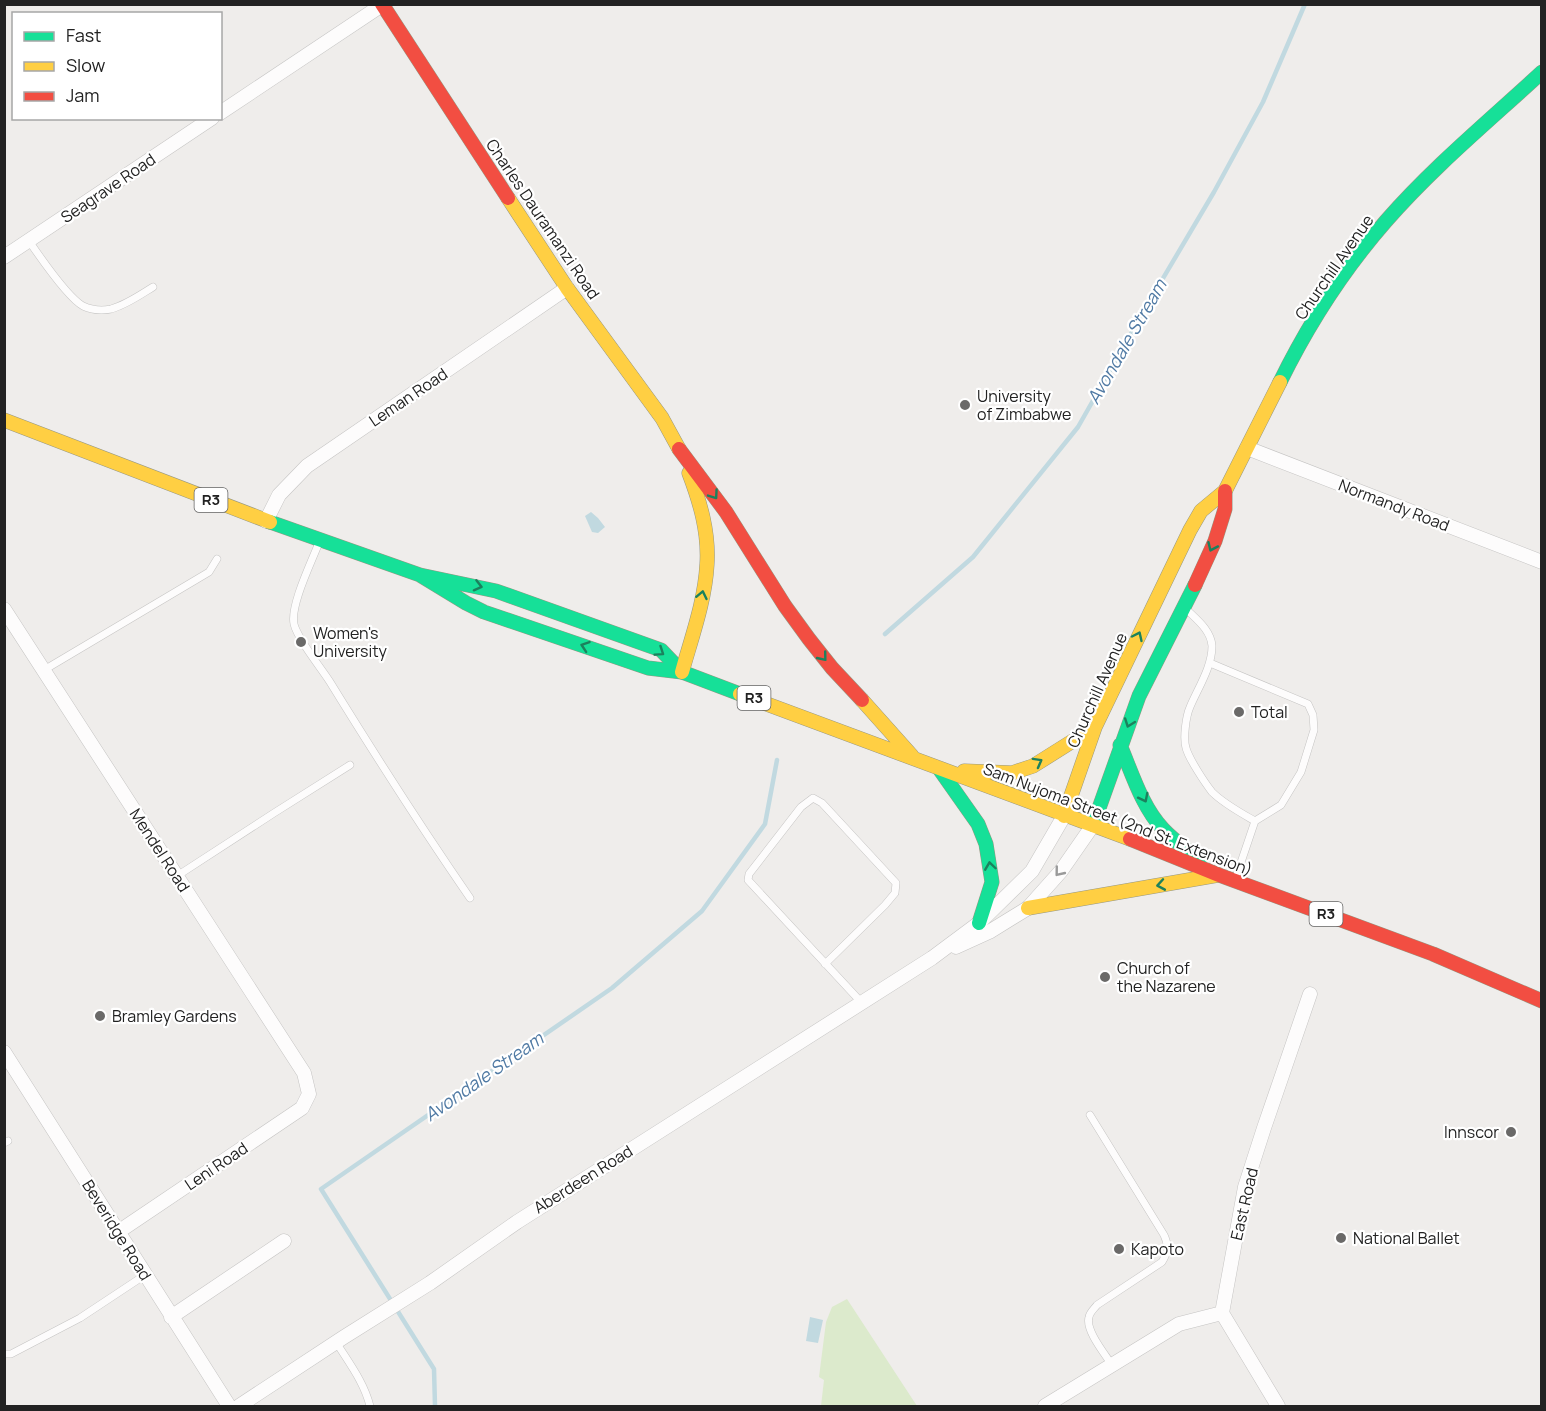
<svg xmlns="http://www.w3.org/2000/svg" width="1546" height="1411" font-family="Manrope,sans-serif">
  <rect width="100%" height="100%" fill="#efedeb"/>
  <!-- grass -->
  <path fill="#dceacc" d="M847 1299 917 1406H821L824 1380 819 1377 826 1322 832 1307Z"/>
  <!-- water -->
  <path fill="#c1d9e0" d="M591 512 598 518 605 527 598 533 592 532 585 516Z
    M810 1317 823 1320 818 1343 806 1341Z"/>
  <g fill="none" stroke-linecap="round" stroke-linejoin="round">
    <!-- stream -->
    <path stroke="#c1d9e0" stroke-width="4.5" d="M885 634 973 557 1078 427 1149 302 1214 192 1263 102 1305 4
      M435 1406 434 1369 321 1189 612 988 702 911 765 824 777 760"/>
    <defs>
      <path id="lane" d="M29 241C40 257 67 297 83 306 92 310 102 311 111 309 126 305 140 295 153 287
        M318 545C311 563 290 606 294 624 297 638 321 668 330 682 375 755 421 827 470 898
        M1186 609C1196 619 1211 630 1212 646 1212 667 1198 688 1190 707 1186 716 1183 738 1186 748 1189 759 1205 783 1212 792 1224 804 1241 813 1255 821L1236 877
        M1210 663 1308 704 1313 715 1314 730 1301 772 1281 805 1255 821
        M44 670 209 572 217 559
        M177 876 274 813 350 765
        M825 964 885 905 895 893 896 883 822 803 813 798 801 807 749 874 748 880 861 1002
        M1090 1115 1164 1235C1169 1246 1168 1252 1162 1262L1097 1305C1094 1309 1090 1312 1089 1317 1085 1330 1105 1354 1112 1365
        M4 1143 8 1141
        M336 1342C349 1363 364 1382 370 1406
        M4 1354H11L80 1318 145 1275"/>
      <path id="street" d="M220 113 382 5
        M4 257 212 118
        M1247 448 1542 562
        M266 521 279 495 307 466 567 288
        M4 609 304 1073 309 1094 302 1108 118 1232
        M956 947 989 932 1028 908 1061 871 1093 825
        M4 1052 229 1406
        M171 1317 284 1241
        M239 1406 344 1337 430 1283 517 1222 932 958 979 923 1032 871 1064 816
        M1045 1406 1179 1324 1222 1313
        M1278 1406 1222 1313 1245 1187 1264 1128 1310 994"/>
      <path id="fast" d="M1280 382C1308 325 1344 269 1386 221 1433 167 1490 120 1542 72
        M270 522 420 575 496 591 661 650 682 672
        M420 575 466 603 484 612 648 668 682 672 740 694
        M1120 745C1132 773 1142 807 1163 829 1174 841 1188 850 1200 860
        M940 770 978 824 986 844 992 882 979 923
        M1093 825 1139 696 1195 585"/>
      <path id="slow" d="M508 198 567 288 662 418 679 449
        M4 420 270 522
        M682 672C692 636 705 601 707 564 709 532 700 502 689 473
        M740 694 1130 839
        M862 700 912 756
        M964 771 1012 773 1033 766 1095 727
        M1064 816 1095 727 1190 530 1201 511 1225 491 1280 382
        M1028 908 1218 875"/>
      <path id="jam" d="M382 4 508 198
        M679 449 726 512 785 606 809 639 832 668 862 700
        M1195 585 1215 541 1225 509V491
        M1130 839 1219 875 1433 954 1542 1001"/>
    </defs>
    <!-- lane casing -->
    <use href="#lane" stroke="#c5c4c3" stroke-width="8"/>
    <!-- street casing -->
    <use href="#street" stroke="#c5c4c3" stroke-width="15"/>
    <!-- fast casing -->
    <use href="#fast" stroke="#979883" stroke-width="15"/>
    <!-- slow casing -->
    <use href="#slow" stroke="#979883" stroke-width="15"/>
    <!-- jam casing -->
    <use href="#jam" stroke="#979883" stroke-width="15"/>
    <!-- lane -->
    <use href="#lane" stroke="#fdfcfc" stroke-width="7"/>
    <!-- street -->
    <use href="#street" stroke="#fdfcfc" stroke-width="14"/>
    <!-- fast -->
    <use href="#fast" stroke="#16e098" stroke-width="14"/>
    <!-- slow -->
    <use href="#slow" stroke="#ffcf43" stroke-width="14"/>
    <!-- jam -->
    <use href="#jam" stroke="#f24e42" stroke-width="14"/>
  </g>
  <!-- one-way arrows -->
  <defs><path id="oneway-chevron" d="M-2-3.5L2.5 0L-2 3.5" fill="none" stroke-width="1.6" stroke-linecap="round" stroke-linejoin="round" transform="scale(1.5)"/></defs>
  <g stroke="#1c815d">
    <use href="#oneway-chevron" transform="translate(714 495) rotate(55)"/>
    <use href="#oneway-chevron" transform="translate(1212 547) rotate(114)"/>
    <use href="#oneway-chevron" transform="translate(478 586) rotate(14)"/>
    <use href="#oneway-chevron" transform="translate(702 595) rotate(-78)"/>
    <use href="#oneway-chevron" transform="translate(1138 636) rotate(-65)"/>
    <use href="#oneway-chevron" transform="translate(585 646) rotate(-161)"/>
    <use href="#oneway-chevron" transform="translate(660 652) rotate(34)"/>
    <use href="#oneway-chevron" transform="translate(823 657) rotate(51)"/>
    <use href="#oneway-chevron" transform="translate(1129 723) rotate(110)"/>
    <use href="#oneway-chevron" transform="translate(1038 762) rotate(-29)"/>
    <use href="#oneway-chevron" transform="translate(1144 798) rotate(63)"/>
    <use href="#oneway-chevron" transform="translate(990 866) rotate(-98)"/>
    <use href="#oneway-chevron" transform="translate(1161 885) rotate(170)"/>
  </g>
  <use stroke="#9a9a9a" href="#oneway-chevron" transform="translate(1059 872) rotate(129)"/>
  <!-- markers -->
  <g fill="#6a6968" stroke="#fff" stroke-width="2">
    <circle cx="965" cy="405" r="6"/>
    <circle cx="301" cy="642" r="6"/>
    <circle cx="1239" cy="712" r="6"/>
    <circle cx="1105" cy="977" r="6"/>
    <circle cx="100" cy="1016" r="6"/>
    <circle cx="1511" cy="1132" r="6"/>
    <circle cx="1341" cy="1238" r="6"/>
    <circle cx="1119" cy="1249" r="6"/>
  </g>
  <g text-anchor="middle" stroke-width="4.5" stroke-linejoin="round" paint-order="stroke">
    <!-- shield labels -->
    <g fill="#fff" stroke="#646464" stroke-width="1.5">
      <rect x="194.5" y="488" width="33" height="24" rx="4.5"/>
      <rect x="737.5" y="686" width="33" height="24" rx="4.5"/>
      <rect x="1309.5" y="902" width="33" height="24" rx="4.5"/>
    </g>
    <g font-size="15" font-weight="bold" fill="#222">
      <text x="211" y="505">R3</text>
      <text x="754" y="703">R3</text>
      <text x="1326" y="919">R3</text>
    </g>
    <!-- street labels -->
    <g font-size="16" fill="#222" stroke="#fff">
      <text transform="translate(108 188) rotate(-34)" y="6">Seagrave Road</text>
      <text transform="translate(543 219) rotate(56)" y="6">Charles Dauramanzi Road</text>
      <text transform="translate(1334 267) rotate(-55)" y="6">Churchill Avenue</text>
      <text transform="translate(408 397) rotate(-34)" y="6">Leman Road</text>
      <text transform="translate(1394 505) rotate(21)" y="6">Normandy Road</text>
      <text transform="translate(1097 690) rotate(-66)" y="6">Churchill Avenue</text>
      <text transform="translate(1118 819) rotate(21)" y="6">Sam Nujoma Street (2nd St. Extension)</text>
      <text transform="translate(160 850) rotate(57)" y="6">Mendel Road</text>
      <text transform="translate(216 1166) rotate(-34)" y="6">Leni Road</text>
      <text transform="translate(583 1179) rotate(-32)" y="6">Aberdeen Road</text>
      <text transform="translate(1244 1204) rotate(-77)" y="6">East Road</text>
      <text transform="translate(117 1230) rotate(58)" y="6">Beveridge Road</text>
    </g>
    <!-- poi labels -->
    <g font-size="16" fill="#222" stroke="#fff" text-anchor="start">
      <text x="977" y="402">University<tspan x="977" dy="18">of Zimbabwe</tspan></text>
      <text x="313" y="639">Women's<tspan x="313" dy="18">University</tspan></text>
      <text x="1251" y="718">Total</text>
      <text x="1117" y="974">Church of<tspan x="1117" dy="18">the Nazarene</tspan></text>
      <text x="112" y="1022">Bramley Gardens</text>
      <text x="1499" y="1138" text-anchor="end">Innscor</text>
      <text x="1353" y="1244">National Ballet</text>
      <text x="1131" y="1255">Kapoto</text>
    </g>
    <!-- water labels -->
    <g font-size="18" font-style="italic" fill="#507aa4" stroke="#fff">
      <text transform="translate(1127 342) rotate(-60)" y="6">Avondale Stream</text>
      <text transform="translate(484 1077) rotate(-35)" y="6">Avondale Stream</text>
    </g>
  </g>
  <!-- border -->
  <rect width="1546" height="1411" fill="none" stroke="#222222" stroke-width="12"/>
  <!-- legend -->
  <rect x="12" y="12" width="210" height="108" fill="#ffffff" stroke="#a7a7a7" stroke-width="1.5"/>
  <rect x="24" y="32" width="30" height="9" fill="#16e098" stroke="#a7a7a7" stroke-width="1.5"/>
  <text x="66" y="42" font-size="18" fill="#222222">Fast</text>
  <rect x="24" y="62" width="30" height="9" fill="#ffcf43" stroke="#a7a7a7" stroke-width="1.5"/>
  <text x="66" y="72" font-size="18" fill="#222222">Slow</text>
  <rect x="24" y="92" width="30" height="9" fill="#f24e42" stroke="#a7a7a7" stroke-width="1.5"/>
  <text x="66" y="102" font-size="18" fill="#222222">Jam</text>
</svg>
